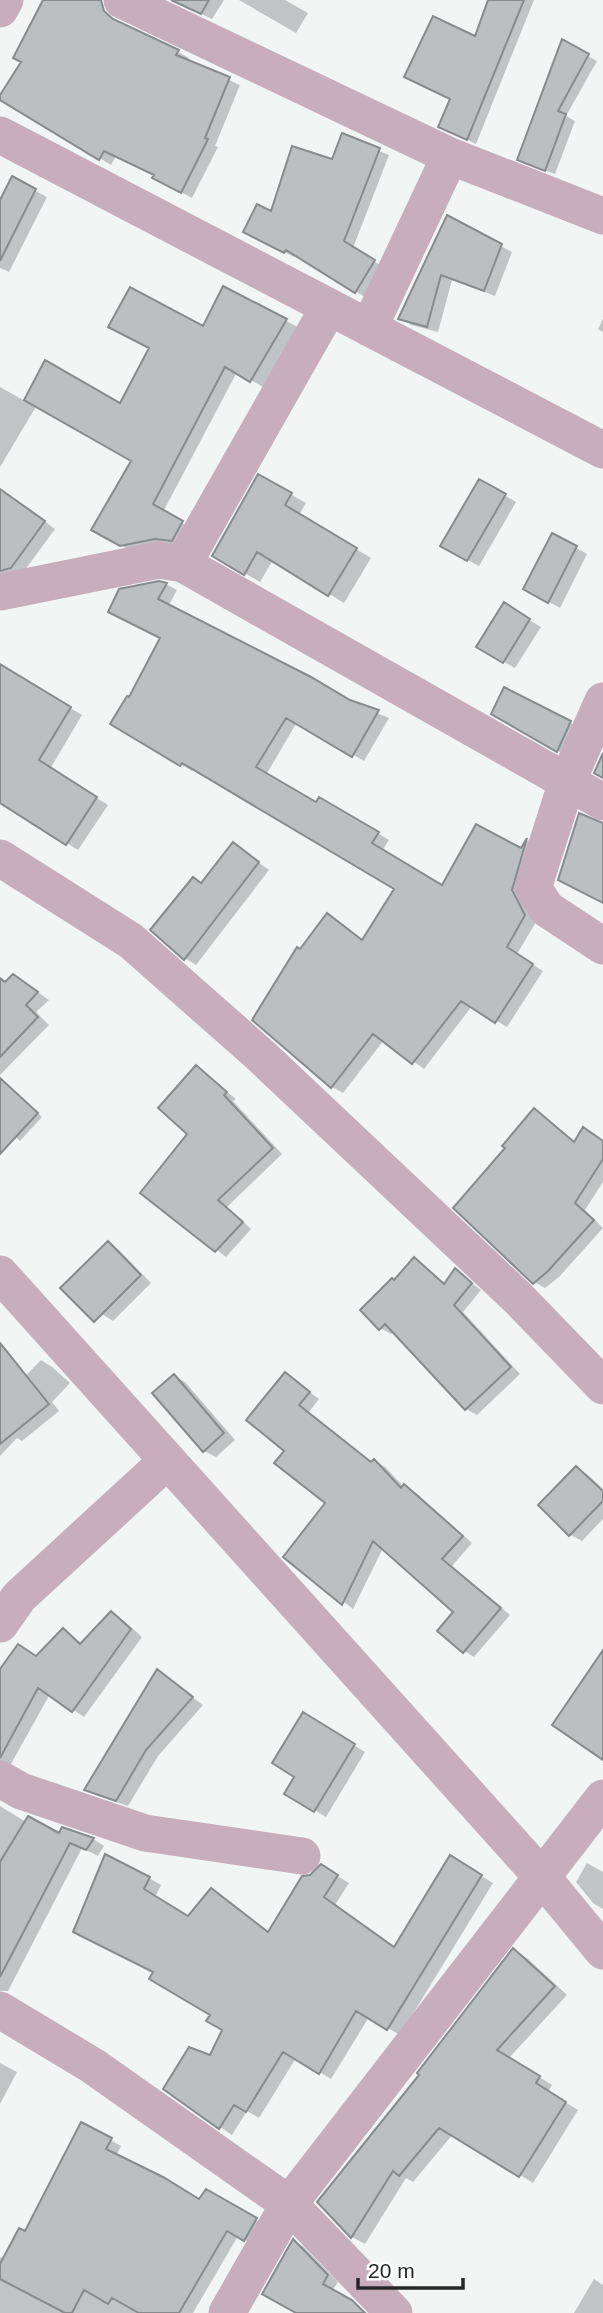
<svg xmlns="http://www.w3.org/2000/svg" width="603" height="2313" font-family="Helvetica,sans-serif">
  <rect width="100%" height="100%" fill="#f1f6f5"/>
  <!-- shadow -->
  <path fill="#0003" d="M45 0H68L178 52 189 58 187 61 240 85 215 146 218 147 192 198 165 184 156 175 116 156 111 165 0 98 23 61Z
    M172 0H224L212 19Z
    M239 0H285L308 13 296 33Z
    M490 0H534L476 144 449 131 476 38Z
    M563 42 597 61 566 116 575 121 555 174 528 164Z
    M343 136 389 155 353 248 383 267 365 297 296 254 294 257 255 237 272 214 333 161Z
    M13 179 47 197 9 272 0 268V204Z
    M447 217 512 252 495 296 452 280 438 332 411 325 400 318Z
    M224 289 298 327 263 387 237 372 163 512 194 530 184 547 133 552 93 529 133 461 37 405 0 467V387L25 401 46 362 121 406 204 329Z
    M603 319V332L598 329Z
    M259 476 306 503 299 515 371 558 344 603 273 560 260 582 214 555Z
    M480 481 516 502 479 566 442 546Z
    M28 509 55 529 22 574 0 579V525Z
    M553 535 587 554 560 608 525 589Z
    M166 584 177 590 168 607 350 702 389 718 364 761 297 722 266 775 317 804 320 799 389 840 382 851 443 887 522 850 528 840 537 846 536 922 517 954 543 971 507 1027 472 1006 424 1069 384 1040 343 1093 332 1087 301 951 328 916 364 941 396 888 194 768 192 771 112 723 130 699 162 638 121 617Z
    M504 605 541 627 515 668 478 647Z
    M0 666 82 715 50 769 108 805 78 850 0 802Z
    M505 690 582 729 569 757 493 714Z
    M234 845 269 870 196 965 185 958 202 884Z
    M25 983 49 1000 36 1012 49 1025 0 1075V990Z
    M197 1068 236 1099 233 1101 282 1154 227 1207 251 1229 226 1257 143 1193 190 1134Z
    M13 1092 42 1117 20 1141 0 1124V1105Z
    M535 1110 576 1142H603V1182L585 1210 603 1228 559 1277 545 1288 534 1282 507 1148Z
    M108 1243 119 1250 151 1283 113 1321 102 1314Z
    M414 1259 446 1284 456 1270 481 1290 463 1312 520 1374 477 1415 466 1409 394 1331 391 1334 380 1328 394 1281Z
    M41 1360 52 1367 70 1383 52 1402 59 1411 22 1441 17 1438 0 1456V1402Z
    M286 1374 319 1399 309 1412 373 1463 375 1461 385 1467 404 1487 415 1492 472 1543 452 1566 510 1615 474 1657 464 1651 456 1612 383 1548 353 1609 285 1557 327 1503 286 1451Z
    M174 1376 185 1382 235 1440 216 1457 204 1451Z
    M577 1468 588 1475 603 1489V1519L582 1541 571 1535 541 1505Z
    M111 1613 123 1620 142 1637 84 1717 50 1694 11 1764 0 1769V1672L37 1657 63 1630 83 1644Z
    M158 1672 203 1705 158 1756 128 1806 98 1796 87 1790Z
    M304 1715 365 1752 326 1817 286 1793 297 1776Z
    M0 1806 26 1822 60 1835 93 1839 104 1846 98 1856 82 1848 8 1991H0Z
    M451 1858 493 1883 400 2035 369 2017 331 2079 296 2058 259 2118 247 2111 232 2135 165 2089 211 2058 224 2030 212 2015 155 1972 87 1938 149 1878 161 1885 155 1897 189 1918 211 1890 270 1933 321 1866 349 1883 335 1905 396 1949Z
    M587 1863 603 1872V1909L593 1903 576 1882Z
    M514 1950 527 1958 567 1995 509 2058 552 2085 548 2092 578 2110 533 2183 453 2134 413 2182 406 2178 365 2244 352 2237 319 2202 421 2074Z
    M0 2063 17 2072 0 2104Z
    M82 2124 121 2146 116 2156 200 2202 206 2191 266 2226 255 2245 238 2236 193 2313H0V2257L4 2259 26 2233Z
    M294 2241 304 2247 338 2282 332 2291 367 2313H299Z
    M594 2279 603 2285V2313H574Z"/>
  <!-- building -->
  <path fill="#babfbf" stroke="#878b8b" stroke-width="2" d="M43 0H101L104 11 113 19 179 50 176 55 230 77 205 138 208 139 181 193 152 178 154 175 104 151 99 160 0 100V95L21 62 13 58Z
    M171 0H209L201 14Z
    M488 0H524L467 140 438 127 450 99 404 77 433 16 475 36Z
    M562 39 589 54 558 111 566 114 545 171 517 160Z
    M342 133 380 148 344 241 375 260 355 293 286 250 284 253 243 232 257 204 271 211 292 146 332 159Z
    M12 176 36 189 0 261V200Z
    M447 215 502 244 484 291 441 275 427 327 398 319Z
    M223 286 287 319 250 382 225 367 153 504 183 521 172 541 155 539 120 546 91 530 131 461 24 400 45 360 120 403 149 348 108 327 130 287 203 326Z
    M258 474 292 493 285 505 357 548 328 596 257 552 244 575 212 556Z
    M479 479 506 494 467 561 440 546Z
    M0 489 45 521 11 568 0 571Z
    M552 533 577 546 548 603 523 589Z
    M159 581 167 583 158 599 311 677 350 700 379 710 352 757 286 718 256 767 316 802 319 797 379 832 372 843 442 885 476 824 521 848 527 838 512 890 525 915 507 947 533 964 495 1023 461 1001 412 1064 373 1034 331 1088 252 1020 297 947 300 949 327 913 362 940 394 889 182 763 180 766 110 724 127 696 129 697 160 638 108 612 119 589Z
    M504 602 530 619 503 663 476 647Z
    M0 664 71 707 39 760 97 797 66 845 0 803Z
    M504 687 571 721 557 752 491 714Z
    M603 753V778L594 773Z
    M579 813 603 823V903L558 880Z
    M233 842 259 862 184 960 150 930 193 877 201 883Z
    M13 974 38 992 26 1005 38 1017 0 1057V978L5 982Z
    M196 1065 227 1092 224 1095 273 1148 218 1200 243 1222 215 1252 140 1193 187 1134 158 1108Z
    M0 1078 38 1113 0 1154Z
    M534 1108 574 1142 583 1127 603 1141V1159L575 1203 594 1220 548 1271 533 1284 453 1208 505 1148 502 1146Z
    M108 1241 141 1275 94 1322 60 1288Z
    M414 1257 444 1284 455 1268 472 1283 454 1305 511 1367 465 1410 385 1324 379 1330 360 1310 392 1278 394 1280Z
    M0 1343 49 1404 0 1444Z
    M285 1372 310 1392 299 1405 371 1462 374 1459 401 1488 404 1484 463 1536 442 1559 501 1608 463 1653 437 1631 453 1612 373 1541 342 1605 283 1557 325 1503 274 1463 284 1451 246 1420Z
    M174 1374 224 1433 203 1452 152 1393Z
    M576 1466 603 1491V1501L569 1536 538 1505Z
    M111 1611 131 1629 72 1712 38 1688 0 1758V1669L18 1644 36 1656 63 1628 80 1644Z
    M603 1650V1760L552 1725Z
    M157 1669 193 1697 146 1750 116 1801 84 1790Z
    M303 1712 355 1744 314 1812 284 1794 294 1777 272 1763Z
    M28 1816 59 1833 62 1827 94 1838 86 1850 70 1843 0 1977V1862Z
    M105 1854 150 1877 144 1889 188 1916 211 1888 268 1932 302 1876 310 1875 321 1864 338 1875 324 1897 394 1947 450 1855 482 1875 387 2030 356 2011 319 2074 283 2052 246 2112 234 2105 219 2129 163 2089 189 2047 210 2055 222 2030 206 2021 210 2015 149 1979 153 1972 73 1932Z
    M513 1948 555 1986 497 2050 540 2076 536 2083 566 2102 519 2177 439 2128 399 2176 393 2171 351 2238 317 2202 419 2075 417 2073Z
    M81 2122 112 2138 106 2149 163 2177 199 2199 206 2189 257 2218 244 2241 227 2231 179 2313H139L112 2298 108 2304 84 2290 72 2313H65L0 2279V2264L19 2228 25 2231Z
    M293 2239 328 2275 323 2284 352 2300 365 2313H296L262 2294Z"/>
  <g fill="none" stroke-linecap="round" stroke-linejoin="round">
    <!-- minor -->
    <path stroke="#c8aeba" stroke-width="37" d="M122 0 450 156 603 216
      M0 9 5 0
      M0 135 603 450
      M369 328 450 156
      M183 564 329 307
      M0 592 159 560 183 564 603 802
      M603 701 567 782 533 888 547 909 603 946
      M0 858 131 941 259 1054 518 1298 603 1386
      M0 1274 542 1877 603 1951
      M0 1624 19 1597 167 1461
      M0 1779 21 1791 145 1833 302 1856
      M0 2010 93 2066 289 2204 394 2313
      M227 2313 289 2204 603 1798"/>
  </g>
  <!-- scale -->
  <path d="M358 2278v10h105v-10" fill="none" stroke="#262828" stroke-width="3.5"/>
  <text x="368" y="2278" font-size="21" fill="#262828" stroke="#ffffff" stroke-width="5" paint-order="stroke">20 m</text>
</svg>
